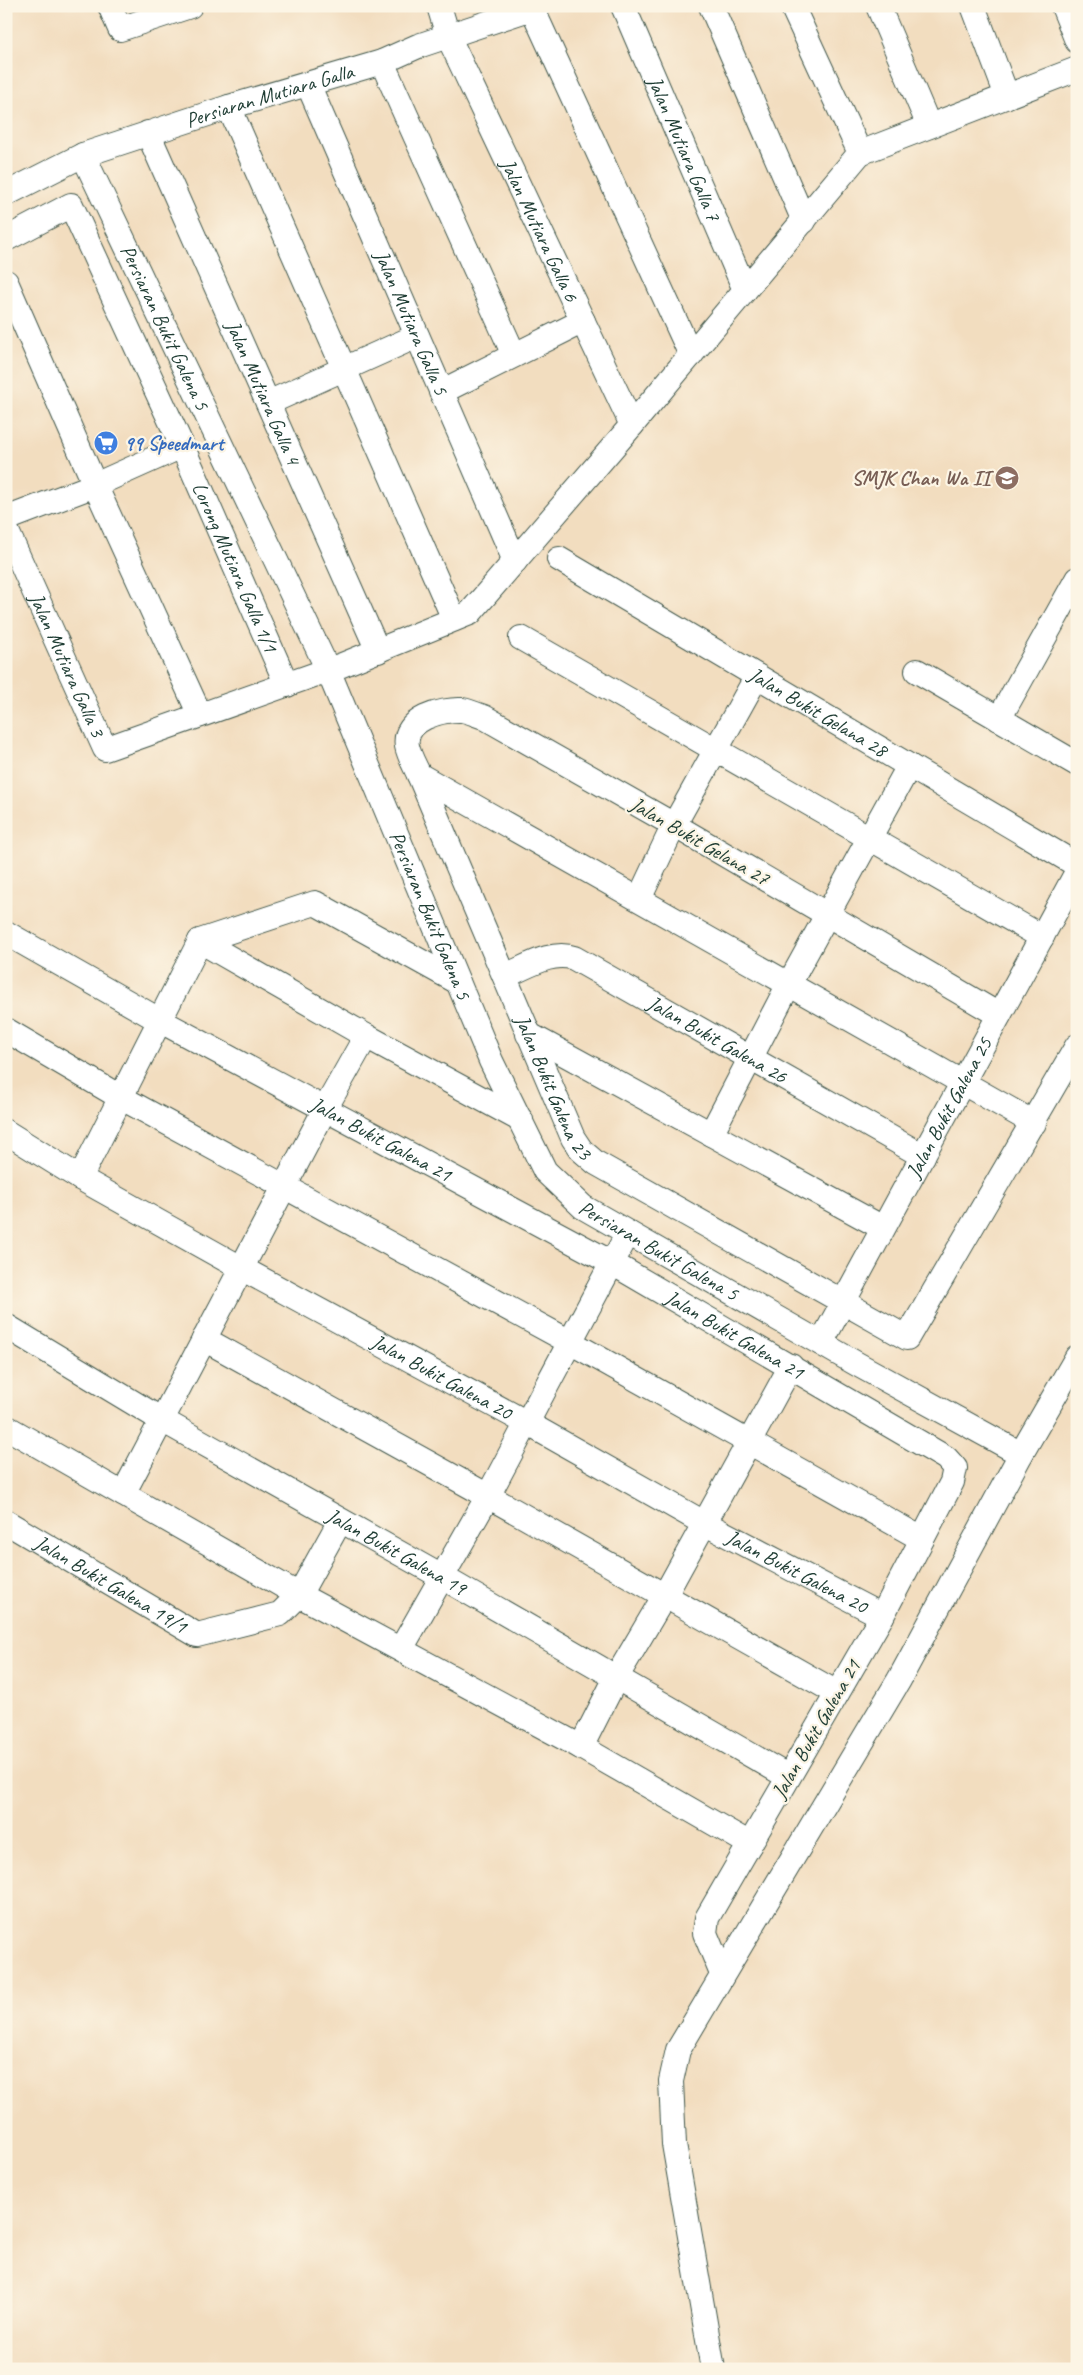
<svg xmlns="http://www.w3.org/2000/svg" width="1083" height="2375" font-family="Caveat,sans-serif">
  <rect width="100%" height="100%" fill="#fcf5e5"/>
  <filter id="ink" filterUnits="userSpaceOnUse"><feTurbulence type="fractalNoise" baseFrequency=".02" numOctaves="2"/><feDisplacementMap in="SourceGraphic" scale="10" xChannelSelector="R" yChannelSelector="G"/><feConvolveMatrix kernelMatrix="1 2 1 2 8 2 1 2 1" color-interpolation-filters="sRGB"/></filter>
  <filter id="wash" filterUnits="userSpaceOnUse"><feTurbulence type="fractalNoise" baseFrequency=".0096" numOctaves="4" result="noise"/><feDisplacementMap in="SourceGraphic" scale="20" xChannelSelector="R" yChannelSelector="G"/><feGaussianBlur stdDeviation="1.12" result="paint"/><feColorMatrix in="noise" values="0 0 0 0 0 0 0 0 0 0 0 0 0 0 0 0 0 1.4 0 .05"/><feComposite in="paint" operator="in"/></filter>
  <g filter="url(#wash)">
    <rect width="100%" height="100%" fill="#f2ddbf"/>
  </g>
  <g filter="url(#ink)">
    <g fill="none" stroke-linecap="round" stroke-linejoin="round">
      <defs>
        <g id="minor">
          <path d="M110 6 120 29 190 6"/>
          <path id="s1" d="M439 6 448 36 632 425"/>
          <path id="s2" d="M623 6 745 290"/>
          <path d="M711 6 804 221"/>
          <path d="M792 6 860 153"/>
          <path d="M878 6 929 126"/>
          <path d="M973 6 1007 96"/>
          <path d="M1063 6 1077 41"/>
          <path d="M532 8 691 355"/>
          <path d="M382 62 514 355"/>
          <path id="s3" d="M308 84 515 561"/>
          <path d="M229 107 454 619"/>
          <path id="s4" d="M148 133 378 651"/>
          <path id="s5" d="M83 155 328 670 491 1061 545 1171 583 1207 857 1364 1021 1454"/>
          <path id="s6" d="M6 194 83 155 229 107 382 62 418 46 538 6"/>
          <path id="s7" d="M6 239 71 205 182 446 287 685"/>
          <path d="M6 282 95 485 200 715"/>
          <path d="M441 392 583 321"/>
          <path d="M268 403 417 336"/>
          <path d="M6 519 95 485 182 446"/>
          <path id="s8" d="M6 529 105 749 342 665 470 613 632 425 860 153 1077 69"/>
          <path id="s9" d="M559 559 1077 865"/>
          <path d="M521 638 1042 937"/>
          <path d="M917 671 1077 764"/>
          <path d="M999 719 1077 579"/>
          <path d="M419 775 1034 1123"/>
          <path d="M639 899 674 825 757 676"/>
          <path id="s10" d="M6 933 159 1020 612 1263 946 1458 955 1468 952 1482 882 1616 707 1918 705 1933 722 1974"/>
          <path d="M200 941 366 1036 521 1120"/>
          <path id="s11" d="M505 976C527 967 551 950 574 958L923 1156"/>
          <path id="s12" d="M999 1015 674 825 484 717C477 715 469 711 462 710 442 709 402 719 407 746 409 756 415 766 419 775L573 1138 581 1150 596 1163 907 1338 1077 1046"/>
          <path d="M6 1030 120 1097 570 1342 922 1539"/>
          <path d="M528 1034 883 1228"/>
          <path id="s13" d="M6 1132 80 1178 241 1268 527 1423 704 1523 882 1616"/>
          <path d="M711 1134 789 984 909 766"/>
          <path d="M80 1178 200 941 315 903 458 982"/>
          <path id="s14" d="M6 1326 162 1420 442 1577 787 1776"/>
          <path d="M204 1339 488 1496 837 1693"/>
          <path id="s15" d="M821 1343 1077 872"/>
          <path d="M6 1427 299 1595 581 1747 750 1844"/>
          <path d="M123 1494 325 1109 366 1036"/>
          <path id="s16" d="M6 1522 197 1635 280 1614 299 1595 340 1521"/>
          <path d="M401 1649 488 1496 628 1233"/>
          <path d="M581 1747 616 1678 665 1595 791 1366"/>
          <path d="M713 2369 674 2144 671 2081 678 2050 899 1680 1021 1454 1077 1357"/>
        </g>
      </defs>
      <!-- minor casing -->
      <use href="#minor" stroke="#3f5549" stroke-width="26"/>
      <!-- minor -->
      <use href="#minor" stroke="#fff" stroke-width="24"/>
    </g>
  </g>
  <!-- icons -->
  <defs>
    <symbol id="supermarket-disc" viewBox="-11 -11 22 22"><circle r="9.5" fill="#3f7fe0" stroke="#fcf5e5"/><path d="M-6-5.5h2.5l.6 2H6L4.5 2H-2.5L-4.4-4H-6ZM-1.5 3.2a1.3 1.3 0 1 0 .1 0ZM3 3.2a1.3 1.3 0 1 0 .1 0Z" fill="#fff"/></symbol>
    <symbol id="school-disc" viewBox="-11 -11 22 22"><circle r="9.5" fill="#8d6e63" stroke="#fcf5e5"/><path d="M0-5L7-2L0 1L-7-2ZM-4 1L0 2.5L4 1V4Q0 6-4 4Z" fill="#fff"/></symbol>
  </defs>
  <g fill-rule="evenodd">
    <use href="#supermarket-disc" x="92" y="429" width="28" height="28"/>
    <use href="#school-disc" x="993" y="464" width="28" height="28"/>
  </g>
  <g text-anchor="middle" stroke-width="4.5" stroke-linejoin="round" paint-order="stroke">
    <!-- street labels -->
    <g font-size="21" fill="#1f3d34" stroke="#fcf5e5">
      <text dy="7" stroke="none"><textPath href="#s6" startOffset="282">Persiaran Mutiara Galla</textPath></text>
      <text dy="7" stroke="none"><textPath href="#s2" startOffset="155">Jalan Mutiara Galla 7</textPath></text>
      <text dy="7" stroke="none"><textPath href="#s1" startOffset="246">Jalan Mutiara Galla 6</textPath></text>
      <text dy="7" stroke="none"><textPath href="#s3" startOffset="260">Jalan Mutiara Galla 5</textPath></text>
      <text dy="7" stroke="none"><textPath href="#s5" startOffset="191">Persiaran Bukit Galena 5</textPath></text>
      <text dy="7" stroke="none"><textPath href="#s4" startOffset="284">Jalan Mutiara Galla 4</textPath></text>
      <text dy="7" stroke="none"><textPath href="#s7" startOffset="471">Lorong Mutiara Galla 1/1</textPath></text>
      <text dy="7" stroke="none"><textPath href="#s8" startOffset="149">Jalan Mutiara Galla 3</textPath></text>
      <text dy="7" stroke="none"><textPath href="#s9" startOffset="301">Jalan Bukit Gelana 28</textPath></text>
      <text transform="translate(700 841) rotate(30)" y="7">Jalan Bukit Gelana 27</text>
      <text dy="7" stroke="none"><textPath href="#s5" startOffset="836">Persiaran Bukit Galena 5</textPath></text>
      <text dy="7" stroke="none"><textPath href="#s11" startOffset="238">Jalan Bukit Galena 26</textPath></text>
      <text dy="7" stroke="none"><textPath href="#s12" startOffset="1064">Jalan Bukit Galena 23</textPath></text>
      <text dy="7" stroke="none"><textPath href="#s15" startOffset="268">Jalan Bukit Galena 25</textPath></text>
      <text dy="7" stroke="none"><textPath href="#s10" startOffset="428">Jalan Bukit Galena 21</textPath></text>
      <text dy="7" stroke="none"><textPath href="#s5" startOffset="1256">Persiaran Bukit Galena 5</textPath></text>
      <text dy="7" stroke="none"><textPath href="#s10" startOffset="832">Jalan Bukit Galena 21</textPath></text>
      <text dy="7" stroke="none"><textPath href="#s13" startOffset="500">Jalan Bukit Galena 20</textPath></text>
      <text dy="7" stroke="none"><textPath href="#s14" startOffset="451">Jalan Bukit Galena 19</textPath></text>
      <text dy="7" stroke="none"><textPath href="#s13" startOffset="905">Jalan Bukit Galena 20</textPath></text>
      <text dy="7" stroke="none"><textPath href="#s16" startOffset="122">Jalan Bukit Galena 19/1</textPath></text>
      <text transform="translate(816 1729) rotate(-60)" y="7">Jalan Bukit Galena 21</text>
    </g>
    <!-- shop labels -->
    <g font-size="21" font-weight="bold" fill="#366cbe" stroke="#fcf5e5" text-anchor="start">
      <text x="124" y="450">99 Speedmart</text>
    </g>
    <!-- education labels -->
    <g font-size="21" font-weight="bold" fill="#785e54" stroke="#fcf5e5" text-anchor="end">
      <text x="990" y="485">SMJK Chan Wa II</text>
    </g>
  </g>
  <!-- margin -->
  <rect width="1083" height="2375" fill="none" stroke="#fcf5e5" stroke-width="25"/>
</svg>
